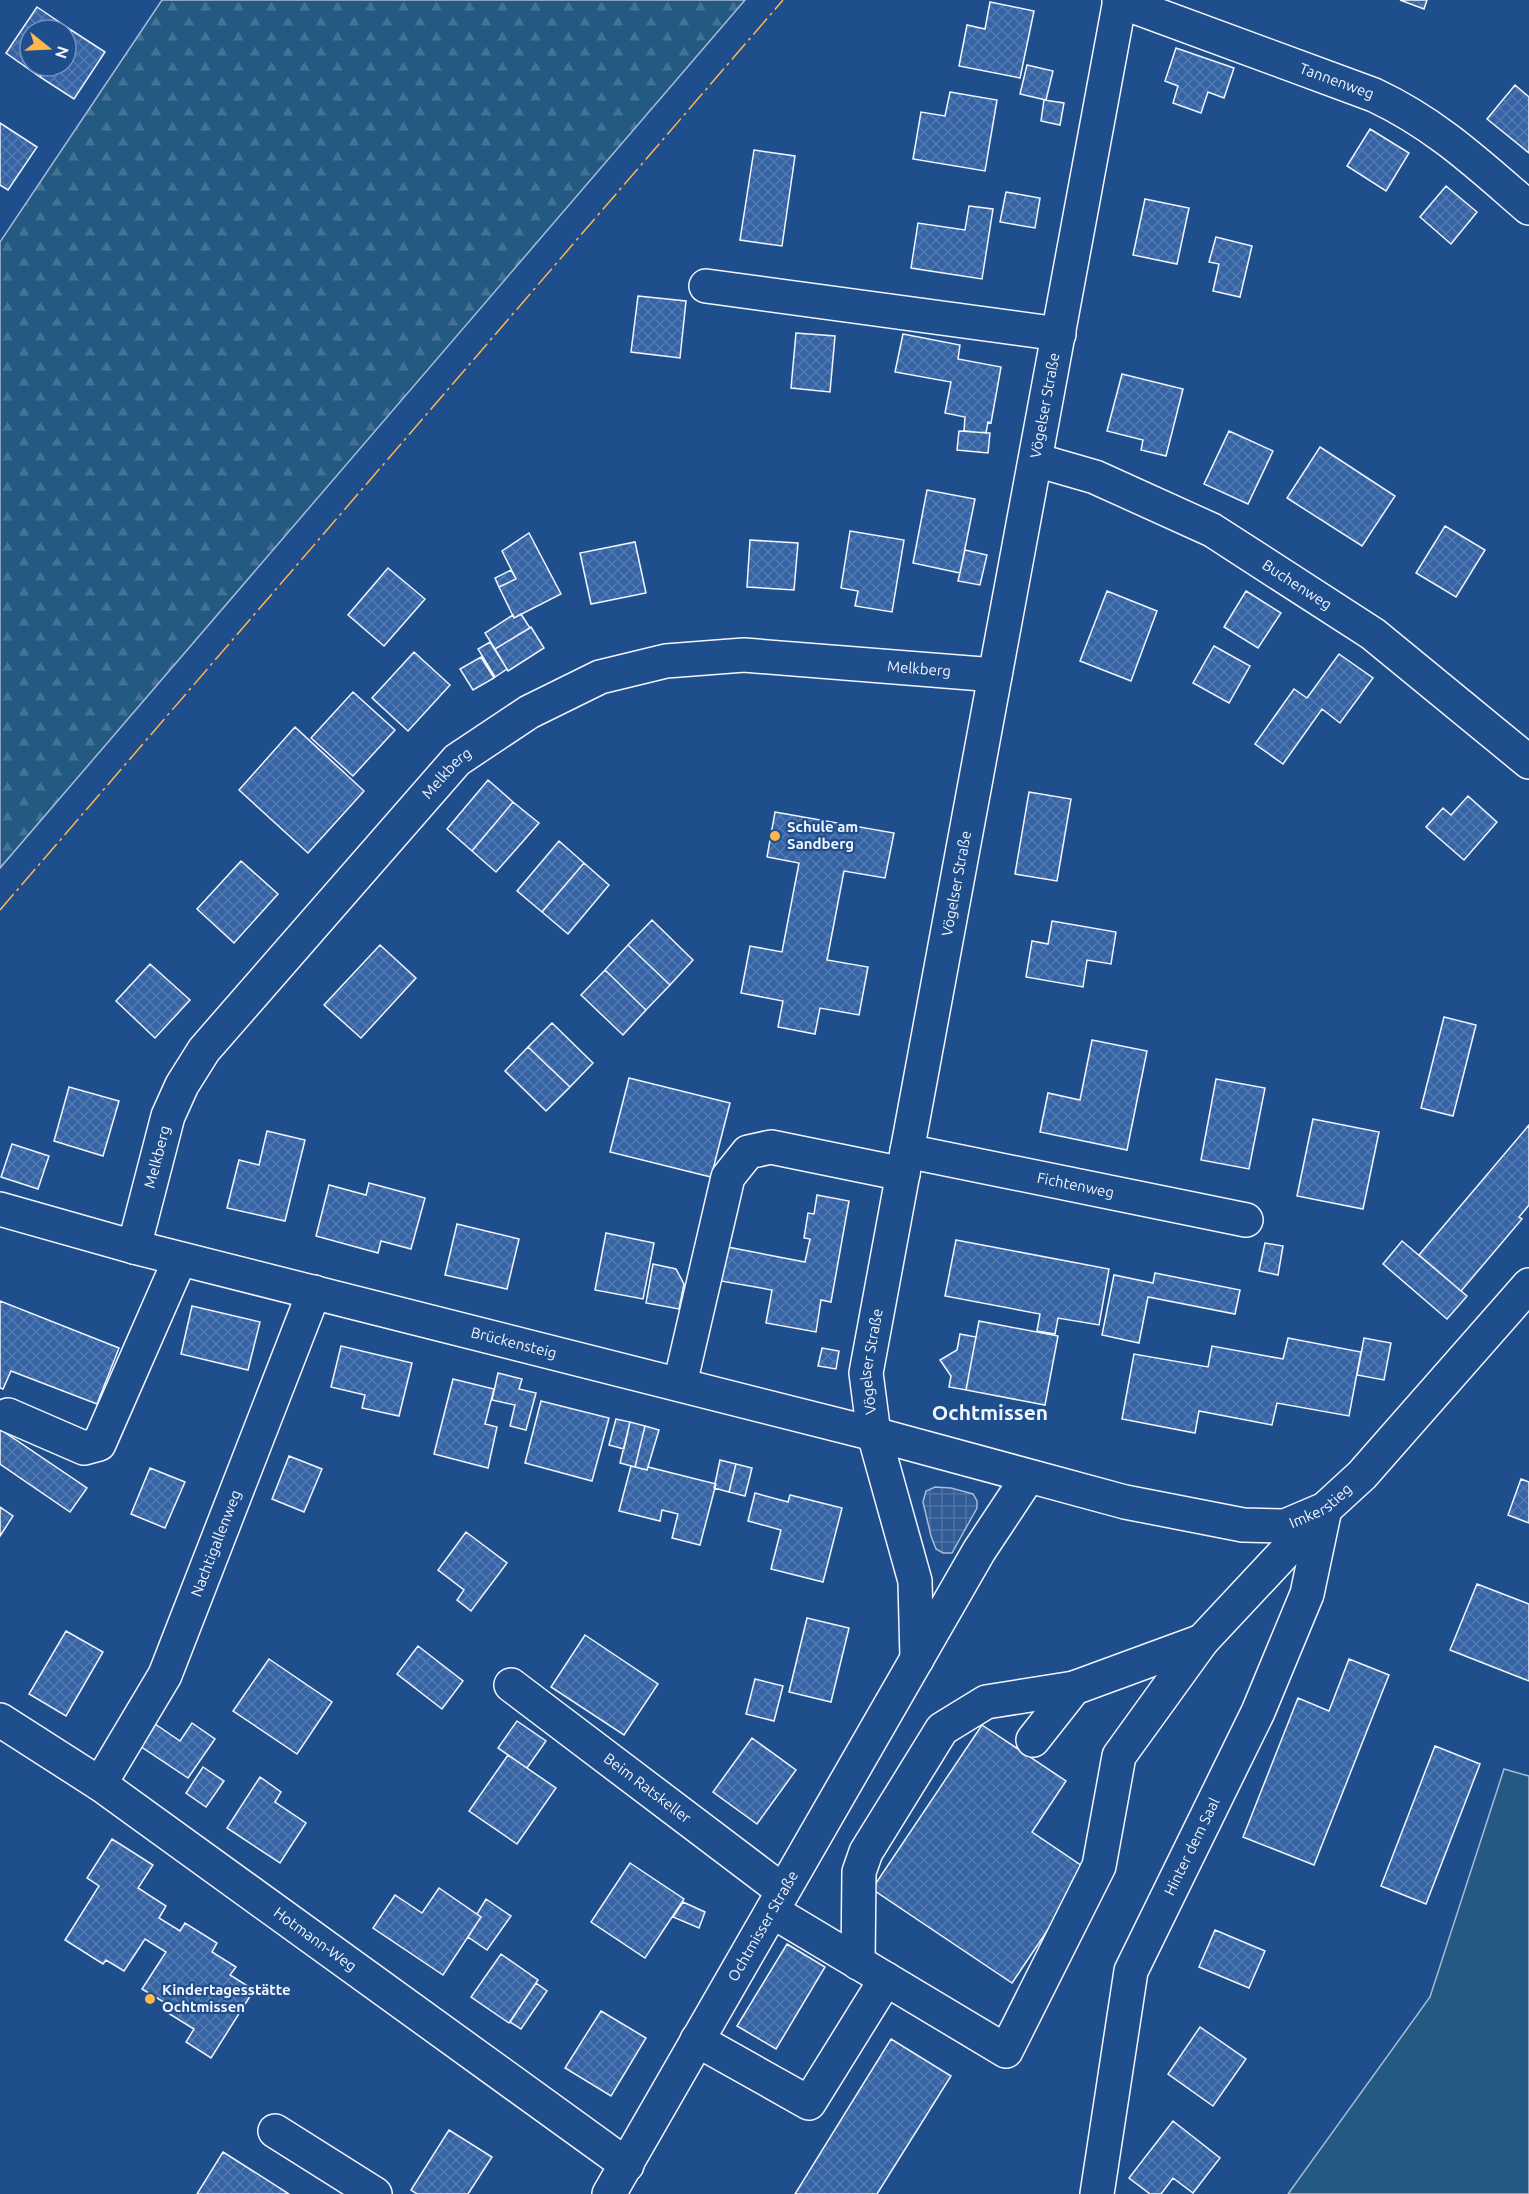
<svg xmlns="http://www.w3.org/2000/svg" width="1529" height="2194" font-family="Ubuntu,sans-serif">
  <defs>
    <pattern id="forest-firs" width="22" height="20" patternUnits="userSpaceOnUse" patternTransform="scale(1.5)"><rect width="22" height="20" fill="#245a82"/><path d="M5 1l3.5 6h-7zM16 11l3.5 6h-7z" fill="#447295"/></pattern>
    <pattern id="plaza-grid" width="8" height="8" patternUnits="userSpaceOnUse" patternTransform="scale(1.5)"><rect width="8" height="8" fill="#305b95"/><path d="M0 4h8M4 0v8" fill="none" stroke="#4e73a5"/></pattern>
    <pattern id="building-cross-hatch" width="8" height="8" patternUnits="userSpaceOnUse" patternTransform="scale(1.5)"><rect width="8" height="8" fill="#3563a3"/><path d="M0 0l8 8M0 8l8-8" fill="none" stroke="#537ab1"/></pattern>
  </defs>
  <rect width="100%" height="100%" fill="#1f4e8c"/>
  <!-- grass -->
  <path fill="#245a82" stroke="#a8bbd7" stroke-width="1.5" d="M1504 1769 1529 1776V2194H1288L1430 1997Z"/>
  <!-- forest -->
  <path fill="url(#forest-firs)" stroke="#a8bbd7" stroke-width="1.5" d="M162 0H745L0 868V242Z"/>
  <!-- plaza -->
  <path fill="url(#plaza-grid)" stroke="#a8bbd7" stroke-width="1.5" d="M935 1487 951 1488 973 1494 977 1501V1508L952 1553H943L936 1549 931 1536 923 1502 926 1491Z"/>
  <!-- building -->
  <path fill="url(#building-cross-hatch)" stroke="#f2f6ff" stroke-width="1.5" d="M1400 0H1427L1424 9Z
    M990 2 1034 11 1020 78 959 66 967 25 985 29Z
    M37 7 71 30 66 38V30H30V66H47L40 77 6 53Z
    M71 30 105 52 74 99 40 77 47 66H66V38Z
    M1176 48 1234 68 1224 98 1208 92 1201 113 1173 103 1178 86 1165 81Z
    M1027 65 1053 71 1046 100 1020 94Z
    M1515 85 1529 97V153L1487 119Z
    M950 92 997 100 985 171 913 159 921 112 945 116Z
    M1044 100 1064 103 1060 125 1041 121Z
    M0 123 37 147 8 190 0 185Z
    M1370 129 1409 153 1386 191 1347 166Z
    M754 150 795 156 782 246 740 240Z
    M1446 186 1477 212 1451 244 1420 217Z
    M1006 192 1040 198 1035 228 1000 222Z
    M1145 199 1189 208 1177 264 1133 255Z
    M969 206 993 209 982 279 911 268 918 223 965 230Z
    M1216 237 1252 246 1240 297 1213 291 1219 264 1209 262Z
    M638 296 686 301 680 358 631 352Z
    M796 333 835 336 830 392 791 388Z
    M903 334 960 345 958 359 1001 367 991 423 988 422 986 433 964 431 965 417 945 413 951 382 895 372Z
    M1122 374 1183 389 1166 456 1141 450 1143 440 1107 431Z
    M959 431 990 433 988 453 957 450Z
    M1229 431 1273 451 1248 504 1204 484Z
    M1320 447 1395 496 1362 546 1287 498Z
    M927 490 975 499 960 573 913 563Z
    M1445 526 1485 550 1456 597 1416 573Z
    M850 531 904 540 892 612 855 606 858 591 841 588Z
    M529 533 561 594 514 618 499 587 516 579 502 551Z
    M750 540 798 543 794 590 747 587Z
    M635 542 646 593 591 604 580 553Z
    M965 550 987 555 980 585 958 581Z
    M388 568 425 599 384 646 348 615Z
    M511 570 516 579 499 587 495 578Z
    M1107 591 1157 611 1131 681 1080 661Z
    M1246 591 1281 613 1258 648 1224 627Z
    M521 614 530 628 495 649 485 633 513 615 514 618Z
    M531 627 544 648 508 671 495 649Z
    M490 642 507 669 495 677 478 649Z
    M1214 646 1250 666 1229 703 1193 683Z
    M414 652 450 685 408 731 372 698Z
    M1339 654 1373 678 1340 723 1322 709 1283 764 1255 744 1294 689 1307 698Z
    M481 657 494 678 473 690 460 669Z
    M353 692 395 730 353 776 311 738Z
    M295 727 364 791 308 853 239 790Z
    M488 780 513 802 472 851 447 829Z
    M1029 792 1071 799 1057 881 1015 874Z
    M1468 796 1497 822 1464 860 1426 827 1443 808 1451 815Z
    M513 802 539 823 496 872 472 851Z
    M775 812 894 833 885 878 844 871 827 960 868 967 859 1015 820 1008 815 1034 778 1027 783 1001 741 993 750 946 782 952 799 863 767 857Z
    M559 841 584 863 542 912 517 891Z
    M241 861 278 894 234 943 197 909Z
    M584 863 609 885 568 934 542 912Z
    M652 920 693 960 670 985 628 945Z
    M1052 921 1116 932 1111 964 1087 960 1083 987 1026 977 1032 941 1048 944Z
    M380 945 416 978 361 1038 324 1005Z
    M628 945 670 985 646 1010 605 970Z
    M150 964 190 1000 155 1038 116 1001Z
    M605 970 646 1010 623 1035 581 995Z
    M1444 1017 1476 1025 1453 1116 1421 1108Z
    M552 1023 593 1063 570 1087 528 1047Z
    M1092 1040 1147 1051 1127 1150 1040 1132 1048 1093 1080 1100Z
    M528 1047 570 1087 546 1111 505 1071Z
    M629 1078 730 1103 711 1177 610 1152Z
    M1216 1079 1265 1088 1249 1169 1201 1160Z
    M69 1087 119 1101 103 1156 54 1141Z
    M1313 1119 1379 1132 1363 1209 1297 1196Z
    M1529 1125V1205L1519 1217 1522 1219 1461 1291 1419 1255Z
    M267 1131 305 1140 285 1221 227 1208 239 1160 259 1165Z
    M12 1144 49 1156 38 1189 1 1177Z
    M369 1183 425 1198 411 1249 381 1241 378 1253 316 1236 329 1185 366 1195Z
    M817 1195 849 1201 831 1302 821 1300 816 1332 766 1323 772 1290 715 1280 722 1246 805 1262 810 1239 804 1238 808 1213 814 1214Z
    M457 1224 519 1239 507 1289 445 1275Z
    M606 1233 654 1243 643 1299 595 1290Z
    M956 1240 1109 1269 1099 1325 1058 1318 1055 1334 1037 1331 1040 1314 945 1296Z
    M1402 1241 1467 1296 1447 1319 1383 1264Z
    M1265 1243 1283 1246 1278 1275 1259 1271Z
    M653 1264 676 1269 684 1284 679 1309 646 1303Z
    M1155 1273 1240 1290 1235 1314 1148 1297 1139 1343 1102 1335 1114 1275 1153 1283Z
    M0 1301 119 1348 97 1404 11 1371 3 1389 0 1388Z
    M192 1306 260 1322 248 1370 181 1354Z
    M979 1321 1058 1336 1045 1405 966 1390Z
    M960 1334 976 1337 966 1390 949 1387 951 1376 940 1360 957 1350Z
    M1288 1338 1361 1352 1349 1416 1277 1403 1272 1425 1199 1411 1195 1433 1122 1419 1134 1354 1208 1367 1212 1346 1283 1359Z
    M1364 1338 1391 1343 1384 1380 1357 1375Z
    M341 1346 412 1363 399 1416 362 1408 365 1395 331 1387Z
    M822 1348 839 1351 836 1369 818 1366Z
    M498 1373 522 1379 519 1389 536 1393 526 1430 510 1426 515 1405 492 1400Z
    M453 1379 494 1389 485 1424 497 1427 488 1468 434 1454Z
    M541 1401 609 1418 592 1481 525 1463Z
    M616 1419 630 1422 624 1449 609 1445Z
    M630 1422 645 1426 635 1467 620 1463Z
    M645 1426 659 1430 647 1470 635 1467Z
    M0 1429 87 1488 70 1512 0 1464Z
    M289 1456 322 1469 304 1512 272 1499Z
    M720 1460 736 1464 729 1492 714 1488Z
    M736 1464 752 1468 745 1496 729 1492Z
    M631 1466 647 1470 648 1467 716 1484 700 1545 672 1538 678 1514 662 1510 660 1521 619 1511Z
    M150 1468 185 1482 165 1528 131 1514Z
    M1521 1479 1529 1482V1523L1508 1515Z
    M755 1493 788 1502 790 1495 842 1508 823 1582 771 1569 781 1530 748 1521Z
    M0 1507 13 1516 0 1536Z
    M466 1532 507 1563 471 1611 457 1600 464 1590 438 1570Z
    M1477 1584 1529 1604V1681L1450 1650Z
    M807 1618 849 1628 831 1702 789 1692Z
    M66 1631 103 1652 66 1716 29 1694Z
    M585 1635 658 1684 624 1735 551 1687Z
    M418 1646 463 1681 442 1709 397 1674Z
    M269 1659 332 1702 297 1754 233 1711Z
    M1349 1659 1389 1675 1314 1865 1243 1837 1298 1698 1329 1711Z
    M755 1679 783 1686 774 1721 746 1714Z
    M517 1721 546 1741 527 1768 498 1748Z
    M192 1723 215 1739 188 1778 140 1746 155 1724 180 1741Z
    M982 1725 1066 1781 1032 1832 1088 1870 1012 1983 872 1889Z
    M752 1738 796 1770 757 1824 713 1792Z
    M1435 1746 1480 1764 1426 1904 1381 1886Z
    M508 1755 556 1788 517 1844 469 1811Z
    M203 1767 224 1781 206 1807 186 1793Z
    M260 1777 281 1792 275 1802 306 1823 280 1863 227 1828Z
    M112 1839 153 1865 138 1888 166 1906 159 1918 180 1931 185 1923 217 1943 212 1952 236 1967 230 1975 254 1990 211 2058 186 2042 194 2029 168 2013 172 2007 142 1989 166 1952 145 1939 124 1971 106 1960 103 1964 65 1940 99 1886 87 1878Z
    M630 1863 684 1899 645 1958 591 1922Z
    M439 1888 481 1917 443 1975 373 1928 395 1895 422 1913Z
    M486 1899 511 1916 487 1950 468 1937 481 1917 477 1914Z
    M683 1902 705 1912 699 1928 673 1917Z
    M1215 1930 1265 1951 1249 1988 1199 1967Z
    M787 1944 825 1967 776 2049 737 2026Z
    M501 1954 538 1980 509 2023 471 1997Z
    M536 1983 547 1991 521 2029 510 2022Z
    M601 2011 646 2038 611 2096 565 2068Z
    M1200 2027 1246 2059 1213 2106 1168 2074Z
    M891 2039 951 2076 877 2194H795Z
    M1173 2121 1220 2158 1193 2193 1173 2178 1161 2194H1150L1129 2178Z
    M449 2130 492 2157 468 2194H417L411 2190Z
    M223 2152 289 2194H197Z"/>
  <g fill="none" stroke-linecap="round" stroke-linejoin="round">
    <defs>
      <g id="minor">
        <path id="s1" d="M1119 1 1374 95C1436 124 1478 164 1529 208"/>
        <path d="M706 286 1059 334"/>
        <path id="s2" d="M1036 460 1095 477 1212 530 1373 634 1529 762"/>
        <path id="s3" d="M907 1151 1246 1220"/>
        <path id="s4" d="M0 1209 134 1247 874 1434 1125 1502 1243 1525 1285 1526 1325 1509 1362 1475 1529 1285"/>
        <path id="s5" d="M134 1247 168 1116 182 1085 204 1050 457 760 529 712 600 677 666 661 744 655 995 675"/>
        <path d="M680 1384 728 1177 748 1152 771 1147 903 1174"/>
        <path d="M8 1415 84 1448 99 1444 180 1259"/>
        <path id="s6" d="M917 1659 915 1581 874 1434 866 1373 1120 0"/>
        <path id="s7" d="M511 1685 783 1891"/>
        <path id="s8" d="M0 1720 100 1784 627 2165"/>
        <path d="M1033 1740 1074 1688 1202 1641"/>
        <path id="s9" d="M100 1784 165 1675 314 1292"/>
        <path d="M772 1911 1006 2051 1099 1866 1119 1756 1202 1641 1318 1517"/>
        <path d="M858 1963 859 1872 866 1852 942 1729 986 1702 1074 1688"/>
        <path d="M697 2040 809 2103 886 1979"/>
        <path d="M275 2131 375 2194"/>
        <path id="s10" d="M609 2194 979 1551 1028 1477"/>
        <path id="s11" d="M1097 2194 1131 1971 1258 1712 1307 1594 1325 1509"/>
      </g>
    </defs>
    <!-- minor casing -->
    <use href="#minor" stroke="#f2f6ff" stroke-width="36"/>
    <!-- minor -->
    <use href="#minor" stroke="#1f4e8c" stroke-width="33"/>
    <!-- power -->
    <path stroke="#ffb74d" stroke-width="1.5" stroke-dasharray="21 4.5 3 4.5" stroke-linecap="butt" d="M0 910 783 0"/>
  </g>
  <!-- markers -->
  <g fill="#ffb74d" stroke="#1f4e8c" stroke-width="2">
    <circle cx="775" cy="836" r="6"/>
    <circle cx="150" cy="1999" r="6"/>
  </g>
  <g text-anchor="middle" stroke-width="4.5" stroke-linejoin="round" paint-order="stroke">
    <!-- street labels -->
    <g font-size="15" fill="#f2f6ff" stroke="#1f4e8c">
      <text dy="5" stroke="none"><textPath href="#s1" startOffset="232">Tannenweg</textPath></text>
      <text dy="5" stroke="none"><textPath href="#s6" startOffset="1276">Vögelser Straße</textPath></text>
      <text dy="5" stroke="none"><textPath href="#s2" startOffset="291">Buchenweg</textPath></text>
      <text dy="5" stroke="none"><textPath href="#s5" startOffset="1083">Melkberg</textPath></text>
      <text dy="5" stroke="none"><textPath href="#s5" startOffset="579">Melkberg</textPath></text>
      <text dy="5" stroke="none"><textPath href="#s6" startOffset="790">Vögelser Straße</textPath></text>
      <text dy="5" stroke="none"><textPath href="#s5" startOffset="93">Melkberg</textPath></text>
      <text dy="5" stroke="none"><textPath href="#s3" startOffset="172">Fichtenweg</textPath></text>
      <text dy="5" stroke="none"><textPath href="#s4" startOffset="531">Brückensteig</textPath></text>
      <text dy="5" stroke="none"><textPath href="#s6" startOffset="304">Vögelser Straße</textPath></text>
      <text dy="5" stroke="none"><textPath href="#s4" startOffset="1366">Imkerstieg</textPath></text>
      <text dy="5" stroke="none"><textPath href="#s9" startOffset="268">Nachtigallenweg</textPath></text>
      <text dy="5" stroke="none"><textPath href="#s7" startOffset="171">Beim Ratskeller</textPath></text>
      <text dy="5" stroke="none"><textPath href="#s11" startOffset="364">Hinter dem Saal</textPath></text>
      <text dy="5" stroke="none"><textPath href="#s10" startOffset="309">Ochtmisser Straße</textPath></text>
      <text dy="5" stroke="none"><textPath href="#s8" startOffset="384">Hotmann-Weg</textPath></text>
    </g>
    <!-- poi labels -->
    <g font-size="15" font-weight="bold" fill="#f2f6ff" stroke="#1f4e8c" text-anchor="start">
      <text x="787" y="832">Schule am<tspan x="787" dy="17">Sandberg</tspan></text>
      <text x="162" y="1995">Kindertagesstätte<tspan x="162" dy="17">Ochtmissen</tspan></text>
    </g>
    <!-- district labels -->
    <g font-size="21" font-weight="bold" fill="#f2f6ff" stroke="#1f4e8c">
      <text x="990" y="1420">Ochtmissen</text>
    </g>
  </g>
  <!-- north arrow -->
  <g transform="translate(48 48) rotate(108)"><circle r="28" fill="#1f4e8c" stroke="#7391ba" stroke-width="1.5"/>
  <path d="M0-4.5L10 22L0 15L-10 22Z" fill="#ffb74d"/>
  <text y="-9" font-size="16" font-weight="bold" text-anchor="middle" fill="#f2f6ff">N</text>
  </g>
</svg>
